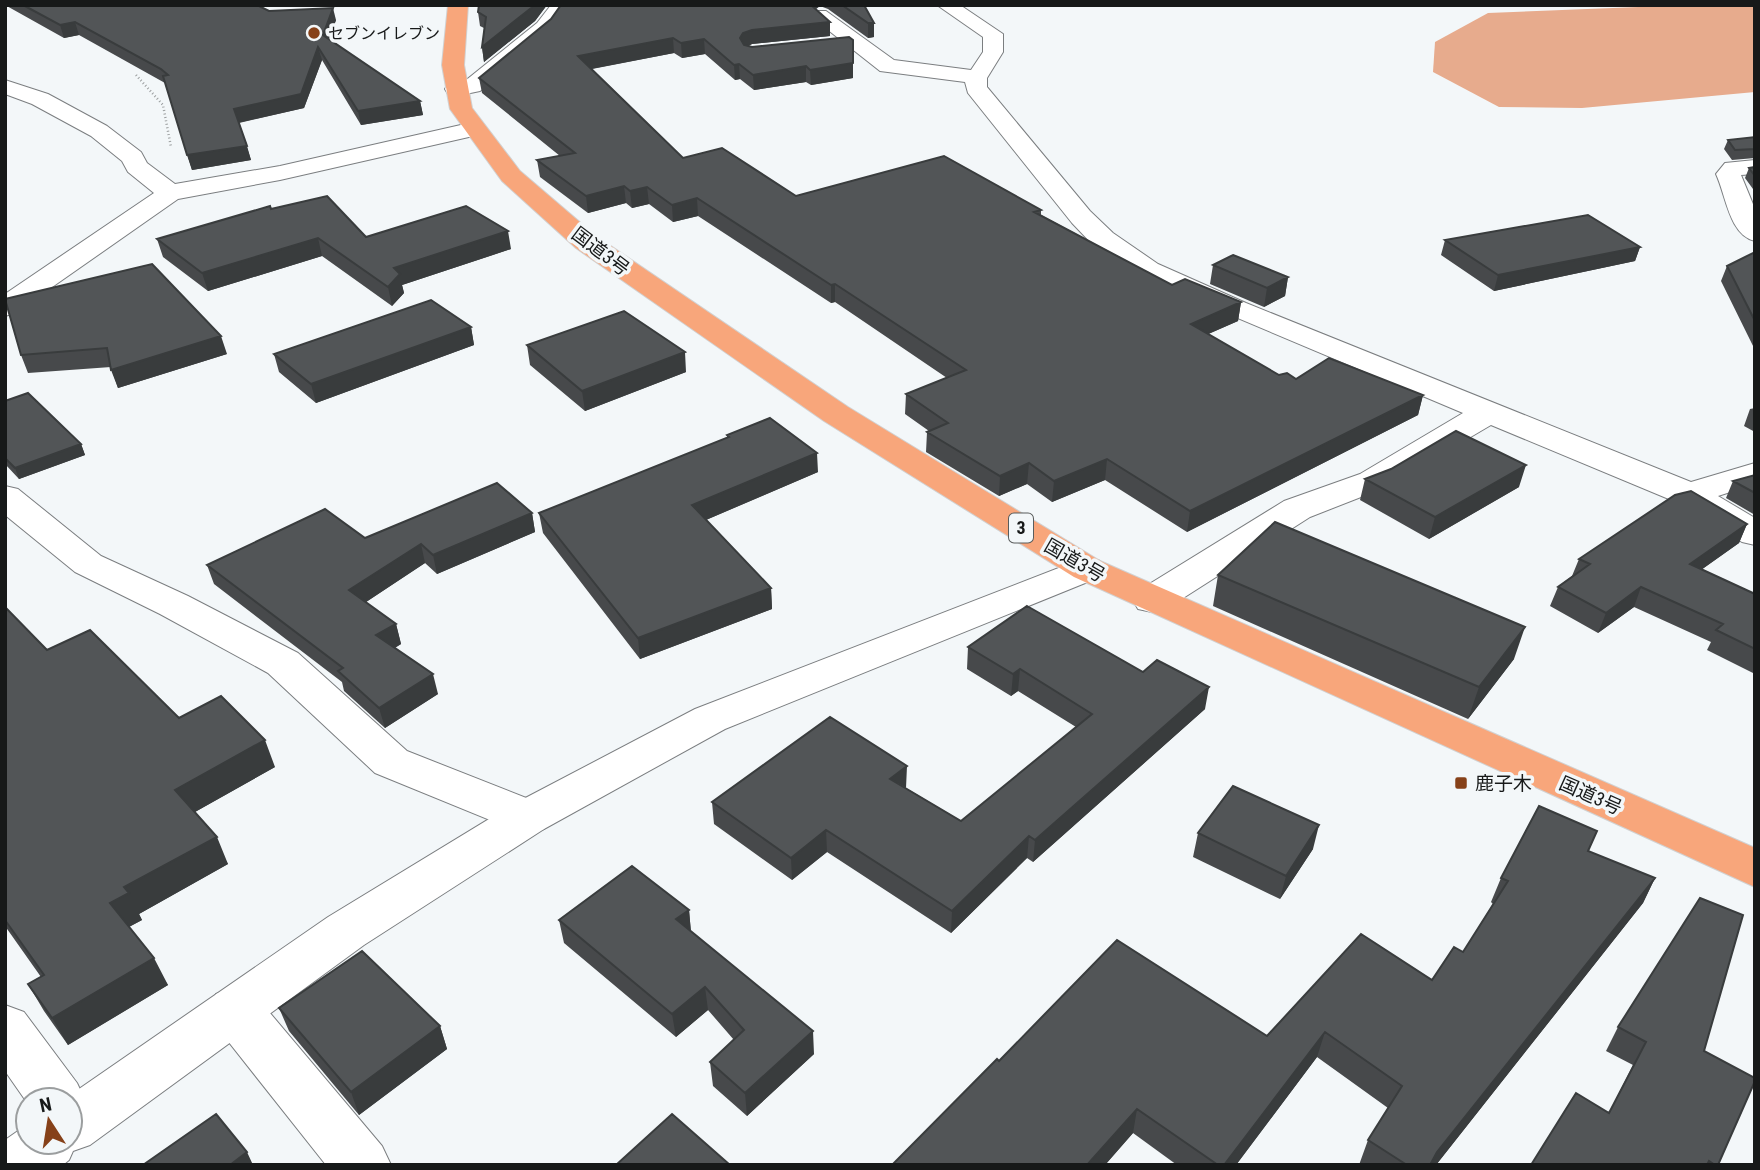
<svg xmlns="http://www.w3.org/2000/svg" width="1760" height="1170" font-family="'Roboto Condensed','Noto Sans JP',sans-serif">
  <rect width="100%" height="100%" fill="#f3f7f9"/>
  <!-- forest -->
  <path fill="#e7ab8d" d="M1689 5H1755V92L1582 108 1499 107 1433 72 1435 42 1488 13Z"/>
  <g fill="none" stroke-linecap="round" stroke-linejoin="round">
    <defs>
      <path id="minor" d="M551 5H570L551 31 480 91 456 96 448 94 445 89 448 84 465 81 537 23Z
        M937 5H960L1003 34V52L987 78V87L1090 211 1113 233 1158 264 1246 303 1691 482 1755 463V484L1718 496 1755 518V545L1742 542 1676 502 1491 425 1384 488 1310 517 1166 609 1152 612 1138 609 1133 600 1138 591 1284 501 1360 474 1463 413 1138 276 1093 245 1072 223 968 93 965 82 880 71 809 15 812 11H826L894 60 971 70 983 52V37Z
        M5 80 48 94 107 126 141 152 147 163 175 184 280 166 474 122 482 124 486 129 482 134 280 180 178 199 15 313 5 316V294L154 193 128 172 122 161 91 136 32 104 5 94Z
        M1755 160V174L1741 175 1755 209V241C1729 235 1726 195 1716 174L1725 163Z
        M5 486 18 489 101 556 188 596 298 653 407 751 544 805 551 817 544 829 528 834 512 829 375 773 268 673 160 614 75 572 5 515Z
        M235 988 254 994 382 1146 391 1165H326L216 1026 209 1010 216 994Z
        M5 1005 24 1012 77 1083 85 1100 77 1117 70 1120V1100H28V1104L5 1071Z"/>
      <path id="tertiary" d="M1087 557 1100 561 1106 569 1100 577 725 729 544 829 364 945 90 1145 73 1151 69 1160 63 1165H5V1140L28 1124V1142H70V1100H63L328 917 512 805 695 709Z"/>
      <path id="trunk" d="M448 5H468L464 65 472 108 520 171 596 236 848 407 1100 561 1755 848V887L1074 577 824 421 576 248 502 181 450 109 442 65Z"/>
    </defs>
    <!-- minor casing -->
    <use href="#minor" stroke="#7b7e80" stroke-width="2"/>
    <!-- tertiary casing -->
    <use href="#tertiary" stroke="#7b7e80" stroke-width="2"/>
    <!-- trunk casing -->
    <use href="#trunk" stroke="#d1d1d1" stroke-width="2"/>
    <!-- path -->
    <path stroke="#9c9fa0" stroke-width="2.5" stroke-dasharray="1 2.5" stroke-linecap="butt" d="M136 75 163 105 171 147"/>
    <!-- minor -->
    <use href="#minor" fill="#fff" fill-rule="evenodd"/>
    <!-- tertiary -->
    <use href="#tertiary" fill="#fff" fill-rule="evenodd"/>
    <!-- trunk -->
    <use href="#trunk" fill="#f8a67b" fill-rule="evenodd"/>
  </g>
  <!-- wall -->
  <path fill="#47494b" d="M5 5H257L269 11 336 20 329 39 420 101 423 115 361 125 322 60 304 108 239 123 251 160 192 170 165 83 79 35 64 38Z
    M479 5H547L535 21 484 62 482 47 484 28 480 26 478 12Z
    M561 5H864L874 37 868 38 828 9 820 6 816 9 830 36 752 44 749 46 853 78 811 85 806 82 754 90 740 79 735 80 705 54 682 58 674 53 592 69 683 158 796 196 1041 210V215L1172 285 1241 302 1238 321 1208 334 1279 375 1296 379 1423 395 1418 415 1187 532 1105 480 1052 502 1027 484 999 496 926 452 927 432 929 431 905 414 906 394 947 378 835 302 831 303 698 216 673 222 649 204 632 208 626 203 588 213 540 177 537 160 560 156 482 93 479 78 551 19Z
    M1755 137V158L1732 160 1724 149 1728 140Z
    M1755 167V189H1753L1745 178 1749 168Z
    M271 209 366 237 511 249 402 285 404 293 392 306 322 256 208 291 163 257 157 239Z
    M1445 240 1640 247 1635 261 1494 291 1441 255Z
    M1755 252V350L1721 281 1727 266Z
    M1213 265 1288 277 1285 296 1264 307 1210 284Z
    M5 299 227 354 118 388 111 367 28 373 21 355Z
    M471 327 474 345 316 403 279 372 274 354Z
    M527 345 686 372 585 411 530 365Z
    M5 401 81 444 85 455 19 479 5 464Z
    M1755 408V432L1744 426 1750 409Z
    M727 435 818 472 706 520 771 588 772 609 640 659 543 533 539 513 727 438Z
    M1755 475V515L1726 498 1733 481Z
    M1365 479 1519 487 1429 539 1360 500Z
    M532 513 535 532 437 574 425 563 366 602 396 624 401 644 395 648 438 694 385 728 344 691 342 682 214 584 207 565 365 538Z
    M1747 524 1739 543 1701 570 1755 594V674L1707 650 1711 642 1634 607 1598 633 1550 606 1558 587 1572 576 1579 559Z
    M1218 575 1514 659 1468 719 1213 606Z
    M5 607 47 650 275 767 195 812 228 864 139 914 142 920 129 927 168 985 68 1045 44 1011 28 984 41 977 5 926Z
    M968 647 1205 709 1033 862 1027 858 951 933 827 852 792 880 714 824 712 802 906 788 961 821 1076 727 1018 691 1011 696 967 669Z
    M1597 831 1588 851 1655 878 1643 903 1436 1165H1359L1368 1140 1388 1108 1317 1057 1236 1165H1177L1133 1133 1105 1165H892L999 1061 1267 1036 1432 980 1463 952 1493 904 1491 902 1501 878Z
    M1198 833 1313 849 1280 899 1193 857Z
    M689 910 691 932 814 1054 747 1116 713 1086 710 1062 734 1040 708 1010 676 1037 564 943 559 920Z
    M279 1008 440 1026 447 1049 359 1115 289 1031Z
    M1618 1027 1704 1051 1718 1165H1531L1609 1113 1633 1065 1606 1051Z"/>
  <!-- shaded-wall -->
  <path fill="#393c3d" d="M535 5H547L535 21 484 62 482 47Z
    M806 5H820V6L806 15Z
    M333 8 336 20 326 48 323 35Z
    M75 22 79 35 64 38 60 25Z
    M830 22V36L752 44 744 47 740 38 743 33 752 30Z
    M868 23H874V37L868 38Z
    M673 38 674 53 580 71 578 56Z
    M704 39 705 54 682 58 681 43Z
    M853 40V78L811 85 810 70Z
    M318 47 322 60 304 108 237 123 234 109Z
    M739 64 740 79 735 80 734 65Z
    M806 66V82L754 90 753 75Z
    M420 101 423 115 361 125 358 111Z
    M247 146 251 160 192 170 187 155Z
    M624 186 626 203 588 213 586 196Z
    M647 187 649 204 632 208 630 191Z
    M697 198 698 216 673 222 672 205Z
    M508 231 511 249 402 285 404 293 392 306 388 287 394 268Z
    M318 238 322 256 208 291 202 273Z
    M1640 247 1635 261 1494 291 1498 275Z
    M1288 277 1285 296 1264 307 1267 288Z
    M835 284V302L831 303V285Z
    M1241 302 1238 321 1188 343 1191 324Z
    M471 327 474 345 316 403 311 384Z
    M221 336 227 354 118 388 111 370Z
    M685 352 686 372 585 411 582 391Z
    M1423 395 1418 415 1187 532 1190 511Z
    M81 444 85 455 19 479 15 468Z
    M817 453 818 472 694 525 692 505Z
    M1107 459 1105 480 1052 502 1054 481Z
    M1029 463 1027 484 999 496 1000 476Z
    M1526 465 1519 487 1429 539 1435 517Z
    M532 513 535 532 437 574 433 555Z
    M1747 524 1739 543 1681 584 1690 564Z
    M421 544 425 563 354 610 349 590Z
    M1641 587 1634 607 1598 633 1606 613Z
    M771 588 772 609 640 659 638 638Z
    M396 624 401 644 382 655 376 635Z
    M1525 627 1514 659 1468 719 1479 687Z
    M1020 669 1018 691 1011 696 1013 674Z
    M433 674 438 694 385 728 379 708Z
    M1209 687 1205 709 1033 862 1035 840Z
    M265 740 275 767 186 817 175 790Z
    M907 766 906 788 890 779Z
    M1319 825 1313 849 1280 899 1286 876Z
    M826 830 827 852 792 880 791 858Z
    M1029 836 1027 858 951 933 952 911Z
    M217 837 228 864 139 914 142 920 123 930 110 903 124 887Z
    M1655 878 1643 903 1436 1165H1430L1437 1152Z
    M689 910 691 933 676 919Z
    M154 958 168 985 68 1045 52 1018Z
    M705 987 708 1010 676 1037 672 1014Z
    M440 1026 447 1049 359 1115 351 1092Z
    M813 1031 814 1054 747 1116 745 1093Z
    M1325 1032 1317 1057 1236 1165H1224Z
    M1137 1109 1133 1133 1105 1165H1087Z
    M247 1152 253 1165H230Z"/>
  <!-- building -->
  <path fill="#525557" stroke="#393c3d" stroke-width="2" d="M23 5H257L269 11 333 8 323 35 420 101 358 111 318 47 301 94 234 109 247 146 187 155 163 76 168 75 161 69 75 22 60 25Z
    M479 5H535L482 47 486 17 478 12Z
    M561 5H811L830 22 752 30 743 33 740 38 744 45 752 47 849 37 853 40V63L810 70 806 66 753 75 739 64 734 65 704 39 681 43 673 38 578 56 683 158 722 148 796 196 944 156 1041 210 1034 212 1172 285 1185 279 1241 302 1191 324 1279 375 1287 373 1296 379 1329 358 1423 395 1190 511 1107 459 1054 481 1029 463 1000 476 927 432 948 423 906 394 966 370 835 284 831 285 697 198 672 205 647 187 630 191 624 186 586 196 537 160 575 153 479 78 551 19Z
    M842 5H864L874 23H868Z
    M1755 137V149L1735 150 1728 140Z
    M1755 167V176L1749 168Z
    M327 196 366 237 466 206 508 231 394 268 400 274 388 287 318 238 202 273 157 239 270 206 271 209Z
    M1588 215 1640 247 1498 275 1445 240Z
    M1755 252V321L1727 266Z
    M1233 255 1288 277 1267 288 1213 265Z
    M152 264 221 336 111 370 107 348 21 355 5 299Z
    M431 300 471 327 311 384 274 354Z
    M624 311 685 352 582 391 527 345Z
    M28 393 81 444 15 468 5 458V401Z
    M770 418 817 453 692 505 771 588 638 638 539 513 729 437 727 435Z
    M1456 431 1526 465 1435 517 1365 479 1391 469Z
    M1755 475V493L1733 481Z
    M497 483 532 513 433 555 421 544 349 590 396 624 376 635 433 674 379 708 338 671 343 668 207 565 325 509 365 538Z
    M1691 491 1747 524 1690 564 1755 594V649L1716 630 1723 624 1641 587 1606 613 1558 587 1590 564 1579 559 1675 495Z
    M1275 522 1525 627 1479 687 1218 575Z
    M1027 606 1143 672 1157 660 1209 687 1035 840 1029 836 952 911 826 830 791 858 712 802 830 717 907 766 890 779 961 821 1092 714 1020 669 1013 674 968 647Z
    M5 607 47 650 90 630 179 718 221 696 265 740 175 790 217 837 124 887 129 893 110 903 154 958 52 1018 28 984 44 975 5 920Z
    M1233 786 1319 825 1286 876 1198 833Z
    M1539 806 1597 831 1588 851 1655 878 1437 1152 1430 1165H1407L1368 1140 1402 1086 1325 1032 1224 1165H1218L1137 1109 1087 1165H892L997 1059 999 1061 1117 940 1267 1036 1361 934 1432 980 1454 947 1463 952 1508 881 1501 878Z
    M632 866 689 910 676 919 813 1031 745 1093 710 1062 744 1030 705 987 672 1014 559 920Z
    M1700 898 1743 915 1704 1051 1755 1078V1081L1718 1165H1715L1709 1161 1707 1165H1531L1576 1093 1609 1113 1646 1042 1618 1027Z
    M362 951 440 1026 351 1092 279 1008Z
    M216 1114 247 1152 230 1165H143Z
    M672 1114 730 1165H616Z"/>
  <!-- markers -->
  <g fill="#864119" stroke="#f3f7f9" stroke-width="2.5">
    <circle cx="314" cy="33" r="7"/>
    <rect x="1454" y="776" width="14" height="14" rx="3.5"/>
  </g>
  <g text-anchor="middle" stroke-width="7" stroke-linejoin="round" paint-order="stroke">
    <!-- far-poi labels -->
    <g font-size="16" fill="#171919" stroke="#f3f7f9" text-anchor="start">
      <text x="328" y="39">セブンイレブン</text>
    </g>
    <!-- shield labels -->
    <rect fill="#f3f7f9" stroke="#595c5c" stroke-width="2" x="1009" y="513.5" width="24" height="29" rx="5"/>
    <g font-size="18" font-weight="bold" fill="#171919">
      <text x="1021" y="534">3</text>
    </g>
    <!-- street labels -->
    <g font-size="19" fill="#171919" stroke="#f3f7f9">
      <text transform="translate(601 251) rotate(37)" y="7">国道3号</text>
      <text transform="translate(1075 560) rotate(30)" y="7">国道3号</text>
      <text transform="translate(1591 795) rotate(24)" y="7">国道3号</text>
    </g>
    <!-- poi labels -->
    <g font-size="19" fill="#171919" stroke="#f3f7f9" text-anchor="start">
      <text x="1475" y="790">鹿子木</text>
    </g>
  </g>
  <!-- border -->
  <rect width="1760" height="1170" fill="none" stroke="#171919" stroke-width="14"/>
  <!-- north arrow -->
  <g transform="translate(49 1121) rotate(348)"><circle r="33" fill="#f3f7f9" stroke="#9b9e9f" stroke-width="2"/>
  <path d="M0-5L12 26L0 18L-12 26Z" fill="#864119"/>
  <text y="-10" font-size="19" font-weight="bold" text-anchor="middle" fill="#171919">N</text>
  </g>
</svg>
